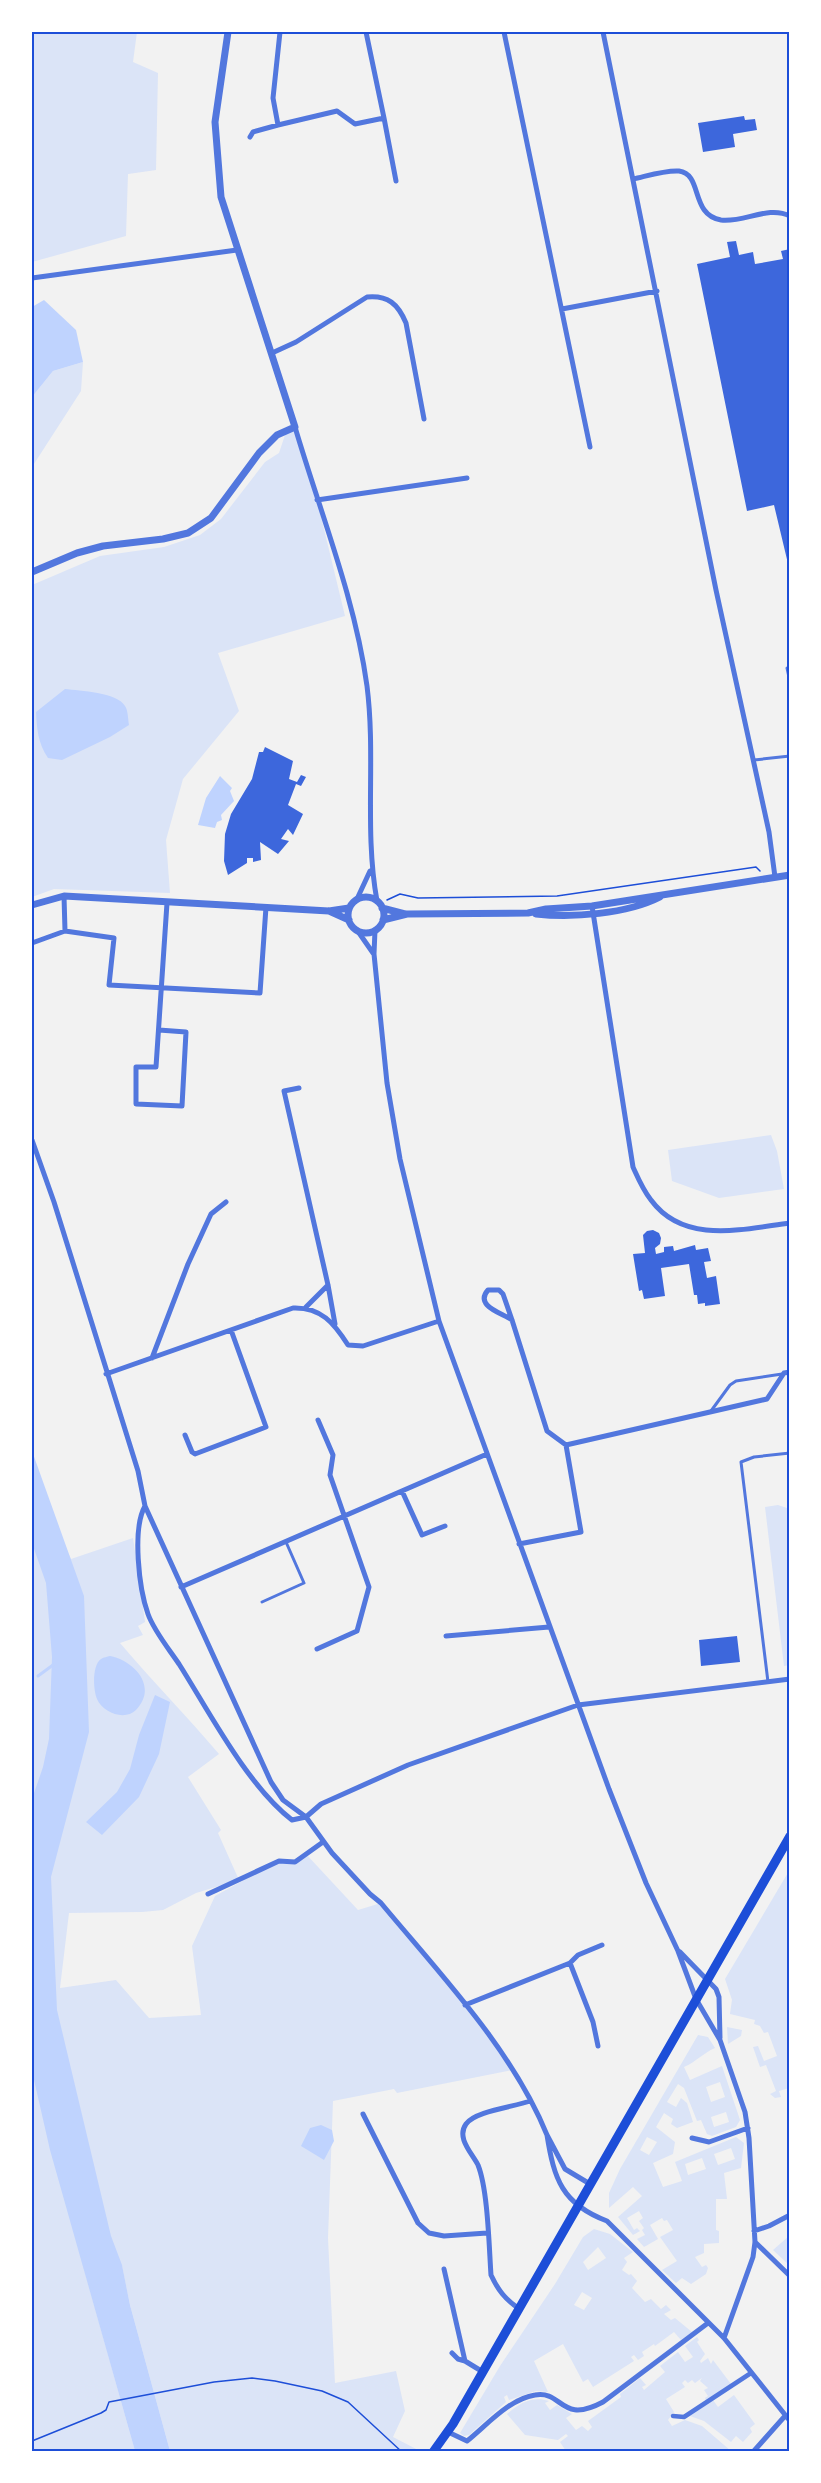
<svg xmlns="http://www.w3.org/2000/svg" width="821" height="2483" font-family="'DM Sans',sans-serif">
  <rect width="100%" height="100%" fill="#f2f2f2"/>
  <!-- green -->
  <path fill="#dbe4f7" fill-rule="evenodd" d="M32 32H137L133 62 158 73 156 170 128 174 126 236 32 262Z
    M83 362 81 391 32 467V397L53 371Z
    M295 427 317 500 345 616 218 653 239 711 183 779 166 840 170 893 54 889 32 897V585L100 556 164 547 200 535 221 519 265 462 279 453 286 432Z
    M771 1135 777 1151 784 1189 719 1198 672 1181 668 1150Z
    M32 1475 71 1559 133 1538 145 1622 138 1626 143 1635 120 1643C152 1681 187 1716 219 1754L188 1777 221 1830 218 1833 239 1880 196 1893 163 1910 142 1912 69 1913 60 1988 116 1980 149 2018 201 2015 192 1946 215 1896 279 1861 295 1862 306 1854 358 1910 381 1903 465 2005 513 2070 397 2093 394 2089 333 2101 328 2238 335 2383 396 2371 405 2411 393 2437 420 2451H170L130 2305 122 2266 84 2269 135 2451H32Z
    M778 1505 790 1509V1665L784 1666 765 1507Z
    M789 1871V2088L779 2091 781 2097 775 2098 770 2094 776 2091 766 2065 760 2067 753 2047 758 2046 764 2061 777 2056 768 2032 764 2033 760 2026 754 2024 755 2020 730 2014 732 2000 725 1979Z
    M727 2027 742 2030 741 2036 728 2044Z
    M698 2035 708 2037 715 2048C703 2053 696 2062 684 2067L690 2080 722 2066 740 2120 736 2127 712 2136 707 2134 701 2120 697 2121 684 2088 678 2084 667 2102 676 2107 681 2098 687 2103 693 2122 677 2128 671 2124 673 2119 664 2113 656 2127 675 2142 673 2154 653 2163 663 2187 682 2181 675 2162 736 2137 744 2143 741 2168 724 2173 727 2199H716V2230L719 2231V2243L704 2244V2253L695 2257 702 2267 706 2265 708 2268 706 2274 691 2284 682 2278 676 2283 662 2270 677 2261 660 2237 673 2230 667 2220 664 2221 662 2218 650 2225 658 2239 644 2247 637 2239 645 2235 642 2230 644 2228 639 2221 643 2218 639 2211 627 2218 634 2230 637 2228 640 2231 633 2235 618 2217 642 2196 633 2187 609 2208V2193L620 2169ZM720 2082 725 2097 711 2102 706 2087ZM726 2112 729 2122 714 2127 711 2117ZM647 2137 657 2142 649 2155 640 2150ZM731 2148 735 2159 718 2165 714 2154ZM702 2158 706 2169 688 2175 685 2164Z
    M594 2229 610 2234 633 2252 624 2258 627 2262 622 2270 629 2275 631 2274 637 2281 632 2288 645 2302 651 2299 661 2309 666 2305 671 2310 664 2314 671 2320 675 2318 692 2332 681 2340 674 2332 655 2346 654 2344 642 2352 644 2356 638 2360 634 2355 631 2357 634 2361 593 2387 588 2379 583 2382 563 2344 534 2361 548 2392 536 2391 509 2400 507 2395 504 2397 506 2402 469 2435 464 2436 460 2433 500 2366 555 2284 583 2237ZM598 2247 606 2258 588 2270 583 2262ZM582 2292 592 2298 584 2310 574 2305Z
    M789 2236V2265L773 2250Z
    M697 2337 699 2340 697 2342 705 2354 700 2361 701 2363 708 2358 711 2364 713 2360 731 2384 706 2401 705 2398 708 2396 704 2390 708 2388 700 2381 702 2378 695 2383 692 2380 688 2383 685 2380 682 2383 685 2387 666 2399 674 2412 668 2420 672 2426 685 2420 702 2426 731 2451H566L560 2442 568 2436 566 2434 558 2440 525 2435 507 2414C520 2403 532 2396 549 2401L545 2403 550 2410 557 2405 572 2414 566 2418 576 2430 582 2426 588 2431 592 2427 588 2421 621 2397 620 2394 640 2378 646 2385 642 2387 644 2390 665 2372 660 2366 678 2352 685 2362 693 2357 685 2346Z
    M734 2395 755 2424 750 2428 752 2432 743 2442 736 2436 731 2442 704 2421 690 2416 713 2400 718 2407Z"/>
  <!-- water -->
  <path fill="#bfd3fe" d="M44 300 76 330 83 362 53 371 32 397V307Z
    M65 689C80 691 117 692 125 706 128 710 128 719 129 725L110 737 62 760 48 758C38 743 37 730 36 712Z
    M220 776 232 788 230 791 234 801 221 815 222 820 217 822 215 828 198 825 206 798Z
    M32 1451 84 1596 89 1732 51 1877 57 2010 111 2236 122 2265 130 2305 170 2451H135L50 2150 32 2071V1799L43 1767 49 1739 52 1657 46 1583 32 1543Z
    M110 1656C135 1661 158 1687 136 1710 125 1721 103 1713 97 1699 93 1690 92 1665 101 1659 104 1657 107 1657 110 1656Z
    M155 1695 170 1702 159 1754 139 1797 102 1835 86 1822 117 1792 130 1769 139 1735Z
    M321 2125 332 2130 334 2141 324 2160 301 2146 310 2128Z"/>
  <g fill="none" stroke-linecap="round" stroke-linejoin="round">
    <!-- stream -->
    <path stroke="#bfd3fe" stroke-width="3" d="M38 1676 53 1665"/>
  </g>
  <!-- building -->
  <path fill="#3d67dc" d="M744 116 745 120 755 119 757 130 733 134 735 147 703 152 698 123Z
    M736 241 739 255 753 252 755 264 783 259 781 251 790 249V572L774 505 747 511 697 264 730 257 727 242Z
    M265 747 293 761 289 779 297 782 301 775 306 777 301 786 296 784 288 805 303 814 293 835 288 829 281 839 289 841 278 854 260 842 261 860 253 862V858H247V863L228 875 224 861 225 834 231 814 252 779 259 752H263Z
    M653 1230 659 1233 661 1238 660 1244 655 1248 656 1254 664 1252V1247L673 1246 674 1251 695 1245 696 1250 708 1248 711 1261 704 1262 707 1278 716 1276 720 1304 705 1306V1303L698 1304 697 1295H694L689 1264 661 1268 665 1296 644 1299 642 1290 639 1291 633 1254 645 1253 643 1235 647 1231Z
    M737 1636 740 1662 701 1666 699 1640Z"/>
  <g fill="none" stroke-linecap="round" stroke-linejoin="round">
    <!-- path -->
    <path stroke="#1d4ed8" stroke-width="1.5" d="M387 900 400 894 418 898 557 896 756 867 760 871
      M32 2441 101 2413 106 2410 109 2402 214 2382 252 2378 275 2381 322 2391 348 2402 402 2452"/>
    <!-- service -->
    <path stroke="#5277de" stroke-width="3" d="M790 668H787L790 682
      M754 760 790 756
      M711 1411 730 1385 736 1381 782 1374
      M262 1602 304 1583 286 1542
      M768 1682 741 1462 754 1457 790 1453"/>
    <!-- pedestrian -->
    <path stroke="#5277de" stroke-width="4.5" d="M673 2416 684 2417 751 2373"/>
    <!-- minor -->
    <path stroke="#5277de" stroke-width="5" d="M280 32 273 98 278 125 337 111 355 124 384 118 366 32
      M504 32 590 447
      M603 32 716 590 769 832 775 877
      M384 118 396 181
      M250 137 253 132 278 125
      M633 179C647 176 665 170 679 171 703 174 690 215 721 220 744 223 768 205 790 216
      M32 278 237 250
      M562 309 657 291
      M272 353 296 342 367 297C388 295 398 304 406 323L424 419
      M295 427C320 512 355 598 367 686 376 757 364 830 377 901
      M317 500 467 478
      M64 896 65 931
      M357 899 370 871
      M592 906 633 1167C638 1178 643 1190 651 1200 684 1245 743 1229 790 1223
      M357 930 373 953
      M375 930 374 954 387 1083 400 1159 439 1321 609 1789 646 1883 678 1951 696 1999 720 2040 745 2112 749 2138 755 2242 753 2257 724 2338
      M32 943 65 931 114 938 109 985 260 993 266 907
      M159 1030 186 1032 182 1106 136 1104V1067H156L167 903
      M299 1088 284 1091 328 1285 335 1324
      M32 1140 54 1202 138 1471 145 1506 271 1782 283 1800 306 1817 332 1853 370 1894 381 1903C440 1974 512 2049 547 2135
      M306 1307 328 1285
      M512 1320C502 1313 474 1306 488 1290H499L503 1294 512 1320 547 1431 566 1445 581 1532 519 1544
      M152 1358 188 1264 211 1214 226 1202
      M106 1374 293 1308C321 1307 334 1323 348 1345L363 1346 439 1321
      M185 1435 192 1452 195 1454 266 1427 231 1330
      M566 1445 767 1399 784 1373 790 1372
      M402 1491 422 1535 445 1526
      M145 1506C132 1529 139 1589 148 1614 154 1631 169 1649 179 1664 210 1713 247 1785 292 1820L306 1817 321 1804 408 1765 578 1705 790 1679
      M181 1587 487 1454
      M446 1636 549 1627
      M317 1649 357 1631 369 1587 330 1475 333 1455 318 1420
      M208 1894 279 1861 295 1862 323 1842
      M680 1952 716 1989 719 1997 720 2038
      M570 1963 593 2022 598 2046
      M465 2005 570 1963 578 1955 602 1945
      M363 2114 418 2223 429 2233 444 2236 487 2233
      M692 2138 709 2142 748 2128
      M590 2184 565 2169 547 2135C554 2179 562 2204 607 2221L724 2338 790 2421
      M754 2231 769 2226 790 2215
      M755 2242 790 2276
      M444 2269 465 2361 483 2372
      M518 2308C505 2299 498 2290 491 2275 489 2247 488 2190 478 2165 472 2153 456 2138 466 2124 475 2111 514 2107 530 2101
      M452 2353 458 2359 465 2361
      M448 2432 467 2441C487 2425 509 2399 535 2395 563 2390 560 2425 603 2402L708 2323
      M753 2452 785 2416"/>
    <!-- tertiary -->
    <path stroke="#5277de" stroke-width="7" d="M32 572 77 553 103 546 163 539 188 533 211 518 259 453 277 435 295 427 221 197 215 122 228 32
      M348 915a18 18 0 1 1 36 0a18 18 0 1 1-36 0Z
      M32 905 64 896 329 911 349 908
      M382 908 405 914
      M329 911 349 920
      M536 914C572 918 627 914 660 897
      M383 920 407 914 528 913 546 909 592 906 790 875"/>
    <!-- primary -->
    <path stroke="#1d4ed8" stroke-width="9" d="M433 2452 453 2424 790 1836"/>
  </g>
  <!-- border -->
  <rect width="821" height="2483" fill="none" stroke="#ffffff" stroke-width="66"/>
  <rect x="33" y="33" width="755" height="2417" fill="none" stroke="#1d4ed8" stroke-width="2"/>
</svg>
